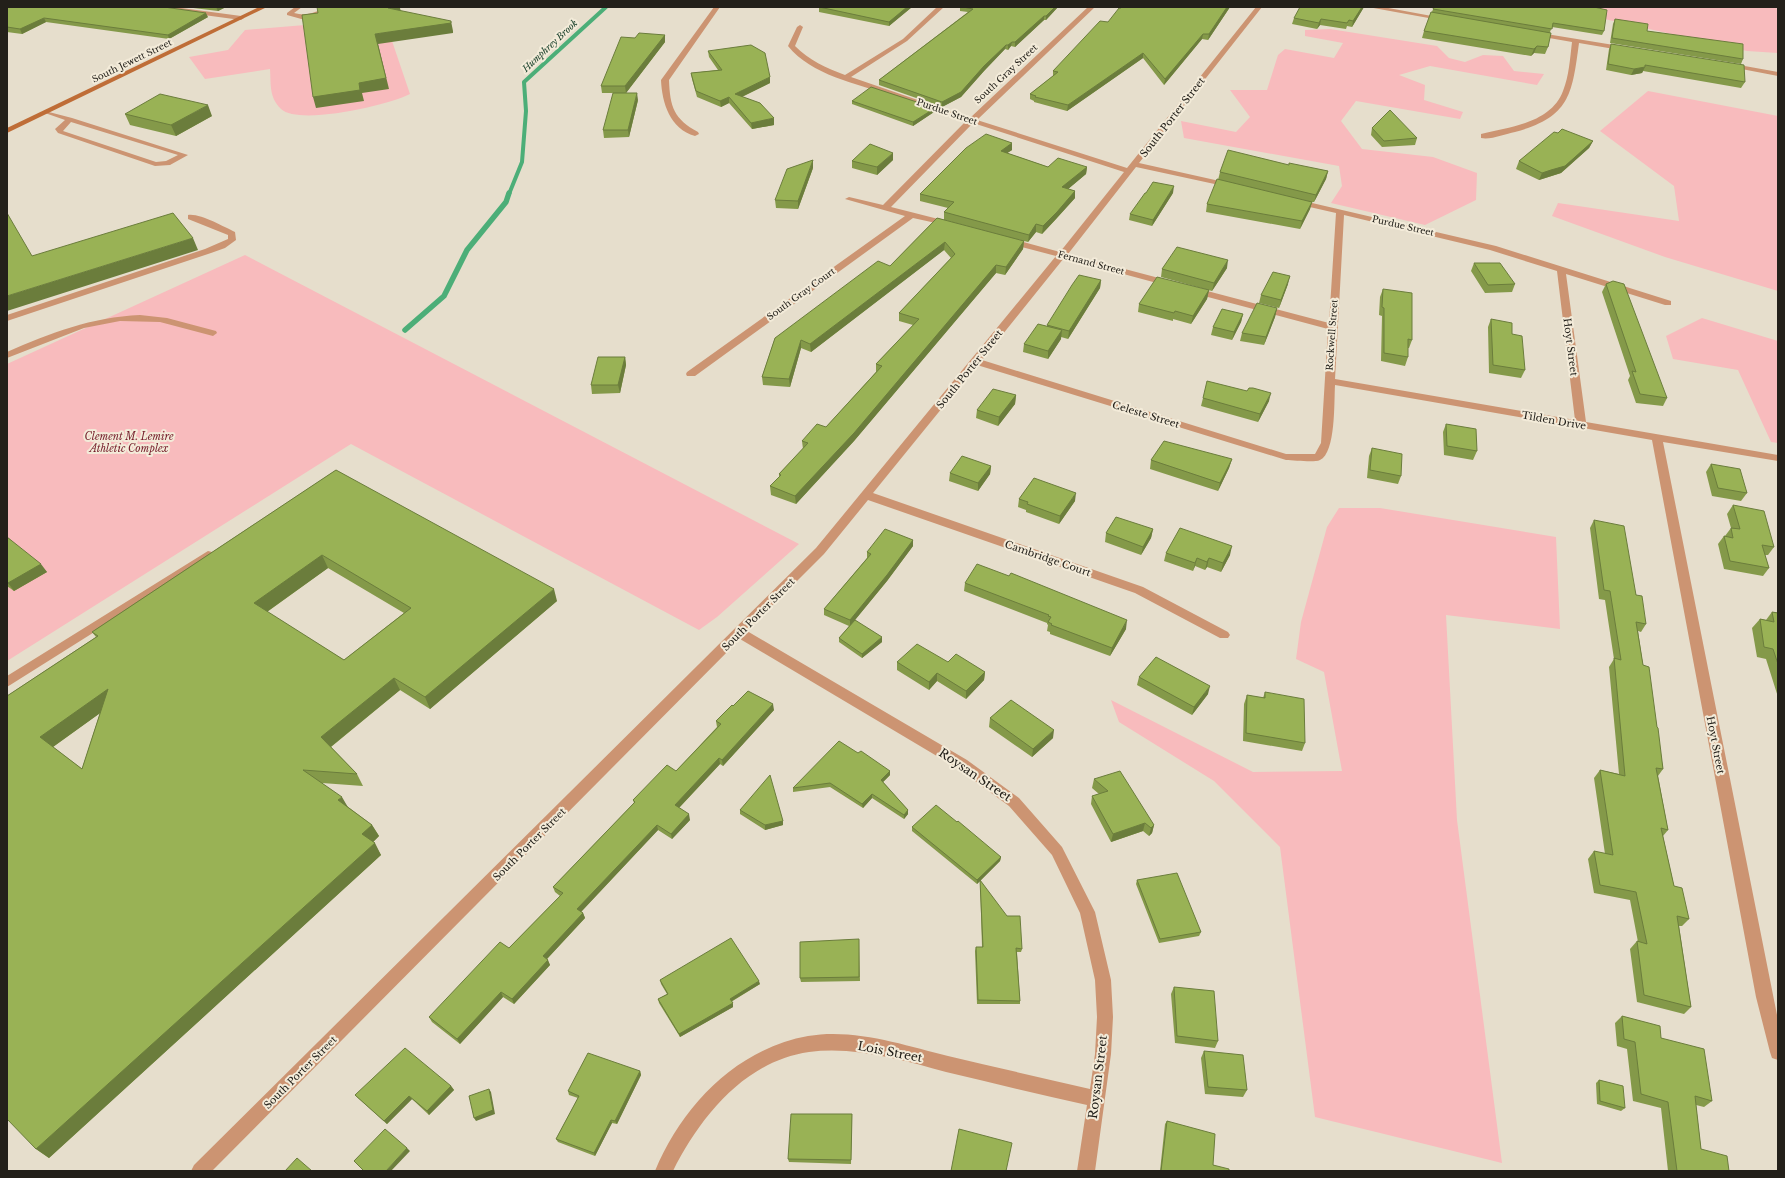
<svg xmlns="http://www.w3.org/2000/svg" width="1785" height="1178" font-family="'Libre Baskerville',serif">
  <rect width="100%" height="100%" fill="#e6decc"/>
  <!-- green -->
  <path fill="#f8bbbd" d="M1551 7H1773L1778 9V53L1747 51Z
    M305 25 351 36 392 41 410 94C389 105 299 126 281 109 269 97 271 85 270 69L205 79 189 57 228 50 245 30Z
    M1330 29 1437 46 1449 58 1465 62 1483 55 1503 56 1514 71 1544 74 1537 85 1430 66 1399 75 1425 85 1424 100 1463 112 1460 119 1356 101 1341 121 1362 149 1433 157 1477 173 1476 200 1425 225 1331 203 1342 186 1339 166 1184 138 1181 121 1236 132 1250 117 1230 90H1267L1278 55 1285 49 1334 58 1343 43 1305 36V30Z
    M1648 91 1778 116V291L1665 257 1552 216 1558 203 1679 221 1674 186 1600 131Z
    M245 255 799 544 717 617 699 630 351 444 7 661V364Z
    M1702 318 1778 341V443L1771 442 1738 370 1673 359 1666 336Z
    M1339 508H1380L1556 537 1560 629 1446 615 1457 820 1502 1163 1315 1117 1280 847 1214 781 1119 722 1111 700 1253 772 1342 771 1324 672 1296 659 1301 622 1327 527Z"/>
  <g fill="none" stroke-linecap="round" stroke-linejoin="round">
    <!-- stream-far1 -->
    <path stroke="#4cae78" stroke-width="4" d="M509 194 522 162 526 111 524 82 606 7"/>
    <!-- stream -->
    <path stroke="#4cae78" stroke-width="5.5" d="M405 330 444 296 467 250 506 202 509 193"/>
    <!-- lane -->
    <path fill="#cc9472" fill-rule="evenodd" d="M295 7H302L294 13C313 18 318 7 336 7L305 20 287 15V13Z
      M45 111 72 118 188 155 170 165 155 166 58 133 55 129 65 120 45 113ZM71 122 178 155 166 161 156 162 63 131Z
      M188 215C200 213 224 227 235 232L236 240 225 248 211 253 7 321V315L205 249 228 239V235L188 219Z
      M140 315 167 318 216 331 217 333 213 336 160 322 120 321 84 328 7 358V352C50 333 92 317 140 315Z
      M208 551 212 552 213 555 212 558 7 687V676Z"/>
    <!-- street -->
    <path fill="#cc9472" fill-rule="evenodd" d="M156 7H174L241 16 244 18 241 20 159 9Z
      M714 7H720L669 80C670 107 674 119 698 132L699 134 695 136C670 129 662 103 661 80Z
      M937 7H944L907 41 851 77 970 118 1088 7H1095L977 120 1127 168 1256 7H1262L1139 163 1233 184V188L1136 167 1068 254 1174 282V286H1168L1064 258 982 360 1286 454H1315L1321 443 1328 329 1189 292 1187 290 1192 287 1329 323 1336 213 1292 203 1291 201 1295 199 1496 246 1671 301V305H1665L1566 274 1586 422 1778 455V461L1663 442 1778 1020V1060L1772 1058 1770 1052 1756 997 1652 440 1335 385C1334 401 1336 453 1320 460 1314 463 1294 460 1286 460L977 365 873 493 1143 587 1228 632 1230 635 1228 638H1220L1135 593 868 500 824 554 747 631 967 760 1019 798 1062 847 1095 912 1111 980 1113 1017 1111 1054 1095 1171H1077L1087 1105C1040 1095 993 1083 946 1072 902 1060 855 1046 809 1052 745 1061 700 1117 673 1171H655C682 1106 736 1049 808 1036 854 1028 904 1045 948 1056 995 1067 1042 1078 1090 1089L1095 1054 1097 1017 1095 980 1080 913 1052 855 1009 806 957 768 740 639 212 1171H191L194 1165 816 548 1056 256 1006 243V239L1009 238 1060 252 1124 172 973 123 891 207 954 223V227L913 218 695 376H687L686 374 687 372 905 216 845 199 849 197 883 205 966 121C941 113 916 104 891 95 857 84 811 75 788 46L797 27 800 25 803 27 795 46C809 60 826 68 845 75L903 39ZM1344 215 1490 250 1557 271 1575 420 1335 379Z
      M1368 7H1383L1448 19 1445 21Z
      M1534 32 1626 47 1629 49 1626 51 1579 43C1572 95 1570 117 1515 132 1505 134 1491 140 1481 138V134C1510 127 1551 123 1563 91 1569 76 1570 59 1572 42L1532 35V33Z
      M1728 63 1778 72V76L1726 66 1724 65Z"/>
    <!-- secondary -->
    <path fill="#bf6d37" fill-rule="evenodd" d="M259 7H267L7 133V128Z"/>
  </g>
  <!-- wall -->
  <path fill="#849949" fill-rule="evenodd" d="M7 7 208 17 169 39 46 22 22 34 7 32Z
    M185 7H226L218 11Z
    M819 7H912L889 26 819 12Z
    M960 7H1058L1046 20H1044L1015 47 1011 46 1008 50 1005 49 984 71 961 97 942 107 879 85V80L968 12 960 11Z
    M1230 7 1208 40 1202 39 1164 85 1143 58 1067 111 1034 102V101L1030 99V94L1053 76V71L1108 22Z
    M1364 7 1352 27 1347 26 1346 29 1320 25 1317 29 1292 24 1294 18Z
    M1434 7H1594L1604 31 1602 35 1552 27 1550 32 1548 47 1545 54 1534 53 1531 56 1422 38 1424 31Z
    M1615 19 1647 31 1743 59 1741 64 1610 43 1613 24Z
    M665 35V42L626 93H602L601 86 635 38Z
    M1611 44 1745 82 1741 88 1643 71 1642 73 1631 75 1606 70 1609 49Z
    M708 51 770 77V83L742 97 774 125 752 129 729 103 721 107 697 97 692 79 691 73 718 70 709 57Z
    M638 100 629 137 604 138 603 130Z
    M852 101 934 112 913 126 852 104Z
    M125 114 212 116 176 136 130 125Z
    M1372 128 1417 138 1415 145 1382 147 1371 135Z
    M1558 133 1593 141 1589 148 1561 173 1539 180 1516 169 1519 161Z
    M1012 143V150L1007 153 1048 167H1087L1086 174 1068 189 1075 191V198L1056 219 1042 234 1036 232 1028 242 944 220V212L948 208 920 201V194Z
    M893 160 877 175 852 168V161Z
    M1289 165 1328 171 1326 179 1314 202H1312L1310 209 1300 229 1206 212 1207 204 1218 180 1220 172Z
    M813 168 798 209 776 208 775 200Z
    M1173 193 1152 226 1129 220 1130 214Z
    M937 218 1024 241 1023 249 1005 275 996 273 854 441 796 504 771 495 770 486 779 477V474L803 449 802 441 826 427 876 372V364L913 325 899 321V313L951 258 944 250 811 352 801 348 790 387 763 385 762 377 775 338 890 266Z
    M1474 263 1515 284 1512 292 1485 293 1471 271Z
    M1227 268 1212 291 1161 277 1162 269Z
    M1101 280 1100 288 1068 339 1061 337V339L1048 359 1023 352 1024 344 1047 327V325Z
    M1288 284 1279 308 1259 303 1261 295Z
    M1606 284 1667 398 1663 406 1636 403 1628 380 1630 376 1602 292Z
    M1383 289 1412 340 1409 348H1408V357L1405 366 1381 361 1382 316 1379 315 1380 297Z
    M1209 290 1207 299 1191 324 1173 319V321L1138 312 1139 304Z
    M1277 308 1275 317 1264 345 1240 341 1242 333Z
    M1243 314 1241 322 1232 340 1211 335 1213 327Z
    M1491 319 1512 334 1525 370 1521 378 1489 373 1488 327Z
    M625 357 626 365 620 393 592 394 591 385Z
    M1247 391 1269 401 1258 422 1201 406 1203 398Z
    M1016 395 1015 404 998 426 976 418 977 410Z
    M1446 424 1477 451 1473 460 1444 455 1443 432Z
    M1372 448 1401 476 1398 484 1367 478 1369 456Z
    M1232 459 1229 468 1218 491 1150 469 1151 460Z
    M1711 464 1747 493 1741 501 1712 496 1706 472Z
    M991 466 990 474 978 491 949 481 950 473Z
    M336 470 557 601 430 709 400 690 331 747 357 774 363 786 322 783 348 807 372 825 379 836 373 842 381 855 49 1158 36 1149 7 696 96 637 92 632ZM328 568 404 613 344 660 267 612ZM100 713 82 769 53 747Z
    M1019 499 1075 501 1059 524 1026 512V510L1018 507Z
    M1733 505 1774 547 1768 555H1765L1769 568 1763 576 1724 569 1718 544 1724 536H1725L1731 528 1727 514Z
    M1594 520 1636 595 1646 624 1641 632 1638 631 1643 665 1657 727 1663 769 1658 776 1668 830 1663 836 1674 886 1689 919 1682 926H1679L1691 1007 1684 1014 1637 1002 1630 949 1637 941 1638 942 1630 900 1594 893 1588 859 1594 851 1605 854 1594 778 1600 770 1619 774 1609 667 1614 659 1605 600 1599 599 1590 528Z
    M1153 529 1151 538 1141 555 1105 542 1106 533Z
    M7 537 47 572 14 591 7 586Z
    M913 540V546L887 581 855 620 882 642 862 658 839 642V638L849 626 824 615V609L867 558V552Z
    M1166 553 1230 555 1221 572 1207 567 1205 570 1195 566 1193 571 1164 561Z
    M965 583 1126 629 1110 656 1050 634V632L1047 631 1048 625 1047 624V623L964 591Z
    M1772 612 1778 613V697L1766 659 1757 657 1752 628 1760 619 1766 620Z
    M897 662H948L985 672 984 680 966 699 937 681 929 690 897 670Z
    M1139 677 1208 694 1192 715 1137 685Z
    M1265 692 1305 743 1302 751 1243 741 1244 704 1247 695 1263 698Z
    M733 706 774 710 723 766 720 764 679 808 690 820 672 839 658 830 581 912 583 913 585 918 547 959 550 965 514 1004 503 997 460 1044 432 1022 429 1017 509 948 560 896 555 892 553 887 634 803 633 800 676 771 717 727 716 721Z
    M990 718 1053 738 1032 757 989 727Z
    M890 771V775L883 782 908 810V814L904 819 872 798 863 808 830 787 793 792V788Z
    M1094 779 1154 825 1152 833 1149 836 1143 831 1111 842 1091 804 1092 796 1099 794 1092 788Z
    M740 810 783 821V825L765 830 740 814Z
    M912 827 1001 857 1000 861 980 881 1022 949 1021 952H1017L1020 1001V1004H977L975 951 976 947H982L980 881 977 884 912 831Z
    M1137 880 1201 932 1199 936 1159 943 1136 884Z
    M859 939 860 981 801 982 800 978Z
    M660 980 760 984 731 1002 733 1007 680 1037 659 1003 658 999 667 994 661 984Z
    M1174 987 1218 1041 1215 1048 1175 1043 1171 994Z
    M1622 1016 1661 1038 1712 1101 1704 1107 1696 1105 1701 1149 1729 1171H1668L1661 1108 1633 1101 1627 1049 1617 1046 1615 1023Z
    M1204 1051 1247 1090 1243 1097 1205 1094 1201 1058Z
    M640 1071 641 1075 617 1124 612 1123 595 1156 558 1142 556 1139 578 1098 569 1095 568 1091Z
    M1599 1080 1625 1108 1621 1111 1597 1104 1596 1083Z
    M451 1086 454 1090 429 1115 412 1099 387 1124 358 1098 355 1095Z
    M852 1114 851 1164 789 1162 788 1159Z
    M1167 1121 1213 1165 1229 1171H1160L1165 1124Z"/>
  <!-- shaded-wall -->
  <path fill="#6b7d3c" d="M216 7H226L218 11Z
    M390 7H401L400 8 401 12 388 8Z
    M907 7H912L889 26V22Z
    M1055 7H1058L1046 20V16Z
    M1227 7H1230L1208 40 1209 34Z
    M1362 7H1364L1352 27 1353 21Z
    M206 13 208 17 169 39 168 35Z
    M1044 16V20L1015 47V42Z
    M44 18 46 22 22 34 20 29Z
    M1321 19 1320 25 1317 29 1319 23Z
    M451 21 453 31V33L378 44 389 89 362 93 364 101 316 108 313 97 359 83 375 34Z
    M1203 34 1202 39 1164 85 1165 79Z
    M665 35V42L626 93 625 86Z
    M1012 42 1011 46 1008 50V45Z
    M1006 45 1005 49 984 71 961 97 942 107V102L984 66Z
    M1537 46 1534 53 1531 56 1534 49Z
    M1143 53V58L1067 111 1068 105Z
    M1645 67 1642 73 1631 75 1634 69Z
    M770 77V83L735 100V94Z
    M637 93 638 100 629 137 628 130Z
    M729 97V103L721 107 720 101Z
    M208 105 212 116 176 136 171 125Z
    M935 108 934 112 913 126V122Z
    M774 118V125L752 129 751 123Z
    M1593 141 1589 148 1561 173 1539 180 1542 173Z
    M1012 143V150L1000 158 1001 151Z
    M893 153V160L877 175V167Z
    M813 160V168L798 209V201Z
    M1087 167 1086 174 1061 195 1062 187Z
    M1328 171 1326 179 1314 202 1316 195Z
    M1174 186 1173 193 1152 226 1153 220Z
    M1075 191V198L1056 219 1042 234 1043 226Z
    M1312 202 1310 209 1300 229 1302 221Z
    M1036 224V232L1028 242 1029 235Z
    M193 238 198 250 7 311V296Z
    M1024 241 1023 249 1005 275 1006 267Z
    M945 242 944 250 811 352 810 344Z
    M1228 260 1227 268 1212 291 1214 283Z
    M996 265V273L854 441 796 504 795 496Z
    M1290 276 1288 284 1279 308 1281 300Z
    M1101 280 1100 288 1068 339 1069 331Z
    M1209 290 1207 299 1191 324 1193 316Z
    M1277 308 1275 317 1264 345 1266 337Z
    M1243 314 1241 322 1232 340 1234 332Z
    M1062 330 1061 339 1048 359V351Z
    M801 340V348L790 387 789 379Z
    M625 357 626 365 620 393 618 385Z
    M1271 393 1269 401 1258 422 1260 414Z
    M1016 395 1015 404 998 426 999 417Z
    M1232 459 1229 468 1218 491 1220 483Z
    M991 466 990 474 978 491V483Z
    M1076 493 1075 501 1059 524 1060 516Z
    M1153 529 1151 538 1141 555 1143 547Z
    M913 540V546L887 581 850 626V620Z
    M1232 546 1230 555 1221 572 1223 563Z
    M322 555 328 568 261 616 254 603Z
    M1197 558 1195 566 1193 571 1195 563Z
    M1209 558 1207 567 1205 570 1207 562Z
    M41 564 47 572 14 591 8 583Z
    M554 589 557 601 430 709 425 697Z
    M1127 620 1126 629 1110 656 1112 648Z
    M882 637V642L862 658V654Z
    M985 672 984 680 966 699V691Z
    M937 673V681L929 690V682Z
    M394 678 400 690 328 749 321 737Z
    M1210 686 1208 694 1192 715 1194 707Z
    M108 689 117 701 50 749 40 737Z
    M773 704 774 710 723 766 722 760Z
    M1054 730 1053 738 1032 757 1033 749Z
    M719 758 720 764 676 811 675 805Z
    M890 771V775L881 784V780Z
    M872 794V798L863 808 862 804Z
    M342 797 349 809 338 800Z
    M908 810V814L904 819V815Z
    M689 814 690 820 672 839 671 834Z
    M783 821V825L765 830V825Z
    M1145 823 1143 831 1111 842 1113 834Z
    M372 825 379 836 369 846 362 834Z
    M657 825 658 830 579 914 577 909Z
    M1154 825 1152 833 1149 836 1151 828Z
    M375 843 381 855 49 1158 36 1149Z
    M1001 857 1000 861 977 884V880Z
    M583 913 585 918 545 961 543 956Z
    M548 960 550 965 514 1004 512 999Z
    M759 981 760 984 730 1002V999Z
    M501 992 503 997 460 1044 457 1039Z
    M733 1003V1007L680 1037 679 1034Z
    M640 1071 641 1075 617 1124 615 1121Z
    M451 1086 454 1090 429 1115 427 1111Z
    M489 1089 491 1092 495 1114 476 1121 474 1118Z
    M409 1096 412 1099 387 1124 384 1121Z
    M611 1120 612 1123 595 1156 594 1153Z
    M407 1148 410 1151 391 1171H386Z"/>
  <!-- building -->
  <path fill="#99b255" stroke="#6b7d3c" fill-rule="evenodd" d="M7 7H164L206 13 168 35 44 18 20 29 7 27Z
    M317 7H390L388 8 451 21V23L375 34 386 78 359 83 360 90 313 97 302 15 318 13Z
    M819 7H907L889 22Z
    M963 7H1055L1046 16H1044L1015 42H1012L1008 45H1006L984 66 961 92 942 102 879 80 973 9Z
    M1122 7H1227L1209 34H1203L1165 79 1143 53 1068 105 1035 97 1036 96 1030 94 1058 72 1053 71 1100 21 1108 22 1119 8H1121Z
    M1300 7H1362L1353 21 1349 20 1347 23 1321 19 1319 23 1294 18Z
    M1434 7H1594L1607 10 1604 31 1553 23 1552 29 1433 9Z
    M1431 12 1551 33 1548 47 1537 46 1534 49 1424 31Z
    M1615 19 1648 24 1647 31 1743 44V59L1612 38Z
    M639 33 665 35 625 86H601L621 37 635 38Z
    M1611 44 1744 65 1745 82 1645 65V67L1634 69 1608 64Z
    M751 45 765 53 770 77 735 94 760 103 774 118 751 123 729 97 720 101 696 91 691 73 722 70 708 51Z
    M871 87 935 108 913 122 852 101Z
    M613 93H637L628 130H603Z
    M160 94 208 105 171 125 125 114Z
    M1390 110 1417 138 1384 141 1372 128Z
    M1562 129 1593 141 1565 166 1551 170 1542 173 1519 161 1554 132 1558 133Z
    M986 134 1012 143 1001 151 1048 167 1058 158 1087 167 1062 187 1075 191 1057 212 1043 226 1036 224 1029 235 944 212 954 202 920 194 966 148Z
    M870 144 893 153 877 167 852 161Z
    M1228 150 1289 165V163L1328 171 1316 195 1220 172Z
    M813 160 798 201 775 200 787 169Z
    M1217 179 1312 202 1302 221 1207 204Z
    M1153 182 1174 186 1153 220 1130 214 1145 193H1146Z
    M7 213 32 256 173 213 193 238 7 296Z
    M937 218 1024 241 1006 267 996 265 854 433 795 496 770 486 781 475 779 474 808 443 802 441 817 424 826 427 882 366 876 364 919 319 899 313 955 254 945 242 810 344 801 340 789 379 762 377 775 338 878 261 890 266Z
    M1177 247 1228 260 1214 283 1162 269Z
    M1474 263H1500L1515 284 1488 285Z
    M1273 272 1290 276 1281 300 1261 295Z
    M1079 275 1101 280 1069 331 1047 325 1072 285Z
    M1157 277 1209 290 1193 316 1175 311 1174 313 1139 304Z
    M1613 281 1624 284 1667 398 1640 394 1632 371 1636 372 1606 284Z
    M1383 289 1412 293V340L1408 339V357L1384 353V308L1382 307Z
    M1257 303 1277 308 1266 337 1242 333Z
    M1222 309 1243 314 1234 332 1213 327Z
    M1491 319 1512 323V334L1522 336 1525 370 1493 365Z
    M1038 324 1062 330 1048 351 1024 344Z
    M598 357H625L618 385H591Z
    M1207 381 1247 391 1249 388H1253L1271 393 1260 414 1203 398Z
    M993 389 1016 395 999 417 977 410Z
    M1446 424 1476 429 1477 451 1447 446Z
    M1164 441 1232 459 1220 483 1151 460Z
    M1372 448 1402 454 1401 476 1370 470Z
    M962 456 991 466 978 483 950 473Z
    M1711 464 1740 469 1747 493 1718 488Z
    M336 470 554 589 425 697 394 678 321 737 357 774 303 770 342 797 338 800 372 825 362 834 375 843 36 1149 7 1119V696L98 636 92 632ZM322 555 411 608 344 660 254 603ZM108 689 82 769 40 737Z
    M1034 478 1076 493 1060 516 1027 504 1028 502 1019 499Z
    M1733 505 1764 511 1774 547 1762 545 1769 568 1730 561 1724 536 1733 538 1731 528 1740 529Z
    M1116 517 1153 529 1143 547 1106 533Z
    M1594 520 1624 526 1636 595 1642 596 1646 624 1636 622 1643 665 1649 667 1657 727 1658 728 1663 769 1656 768 1668 830 1661 828 1674 886 1682 888 1689 919 1677 916 1691 1007 1644 995 1637 941 1647 944 1636 892 1600 885 1594 851 1613 855 1600 770 1625 776 1614 658 1621 660 1610 591 1604 590Z
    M1180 528 1232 546 1223 563 1209 558 1207 562 1197 558 1195 563 1166 553Z
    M885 529 913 540 887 575 850 620 824 609 871 554 867 552Z
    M7 537 41 564 8 583 7 582Z
    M977 564 1009 576 1011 573 1127 620 1112 648 1051 625 1052 624 1048 622 1051 617 1048 616 1049 615 965 583Z
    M1772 612 1778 613V664L1773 649 1764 647 1760 619 1774 622Z
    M855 620 882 637 862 654 839 638Z
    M917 644 948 662 956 654 985 672 966 691 937 673 929 682 897 662Z
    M1156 657 1210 686 1194 707 1139 677Z
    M748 691 773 704 722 760 719 758 675 805 689 814 671 834 657 825 577 909 583 913 543 956 548 960 512 999 501 992 457 1039 429 1017 500 942 509 948 563 893 553 887 635 802 633 800 667 765 676 771 721 724 716 721 732 705 733 706Z
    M1265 692 1304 699 1305 743 1246 733 1247 695 1265 698Z
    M1011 700 1054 730 1033 749 990 718Z
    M839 741 858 753 861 751 890 771 881 780 908 810 904 815 872 794 862 804 830 783 793 788Z
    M1120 771 1154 825 1151 828 1145 823 1113 834 1092 796 1108 791 1094 779Z
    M770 775 783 821 765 825 740 810Z
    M936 805 957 822 958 821 1001 857 977 880 912 827Z
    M1177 873 1201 932 1160 939 1137 880Z
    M980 880 1007 916H1020L1022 949 1016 948 1020 1001 978 1000 976 947H983Z
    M731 938 759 981 730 999 733 1003 679 1034 658 999 668 994 660 980Z
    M859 939V977L800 978V942Z
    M1174 987 1214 991 1218 1041 1177 1036Z
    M1622 1016 1660 1026 1661 1038 1704 1049 1712 1101 1695 1096 1701 1149 1727 1156 1729 1171H1677L1668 1102 1641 1094 1635 1042 1624 1039Z
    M405 1048 451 1086 427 1111 409 1096 384 1121 355 1095Z
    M1204 1051 1243 1055 1247 1090 1208 1087Z
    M588 1053 640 1071 615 1121 611 1120 594 1153 556 1139 579 1096 568 1091Z
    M1599 1080 1623 1086 1625 1108 1600 1101Z
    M489 1089 493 1110 474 1118 469 1096Z
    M791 1114H852L851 1160 788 1159Z
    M1167 1121 1215 1134 1213 1165 1229 1169V1171H1161Z
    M385 1129 407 1148 386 1171H364L354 1161Z
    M959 1129 1012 1143 1006 1171H951Z
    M297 1158 312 1171H285Z"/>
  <g text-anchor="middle" stroke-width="4" stroke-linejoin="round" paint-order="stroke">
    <!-- far-water labels -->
    <g font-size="9" font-style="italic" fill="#113a24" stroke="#f3ebd9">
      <text transform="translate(550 46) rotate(-43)" y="3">Humphrey Brook</text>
    </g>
    <!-- far-street labels -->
    <g font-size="9" fill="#23201a" stroke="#f3ebd9">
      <text transform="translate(132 61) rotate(-26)" y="3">South Jewett Street</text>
      <text transform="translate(1006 74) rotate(-43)" y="3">South Gray Street</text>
      <text transform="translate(947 112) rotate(19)" y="3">Purdue Street</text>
      <text transform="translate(1403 226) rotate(13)" y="3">Purdue Street</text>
      <text transform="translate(1091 263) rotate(15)" y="3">Fernand Street</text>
      <text transform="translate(801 294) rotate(-36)" y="3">South Gray Court</text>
      <text transform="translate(1332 335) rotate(-86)" y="3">Rockwell Street</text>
    </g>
    <!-- street labels -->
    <g font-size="10" fill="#23201a" stroke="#f3ebd9">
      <text transform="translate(1172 117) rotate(-52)" y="4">South Porter Street</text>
      <text transform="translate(1571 347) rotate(83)" y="4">Hoyt Street</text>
      <text transform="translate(969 369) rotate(-51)" y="4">South Porter Street</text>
      <text transform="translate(1146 414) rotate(17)" y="4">Celeste Street</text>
      <text transform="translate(1554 420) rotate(10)" y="4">Tilden Drive</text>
      <text transform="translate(1048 558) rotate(19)" y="4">Cambridge Court</text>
      <text transform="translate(758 614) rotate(-45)" y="4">South Porter Street</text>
      <text transform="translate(1716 745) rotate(79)" y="4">Hoyt Street</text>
      <text transform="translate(529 844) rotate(-45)" y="4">South Porter Street</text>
      <text transform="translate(300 1072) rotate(-45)" y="4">South Porter Street</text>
    </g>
    <!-- park labels -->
    <g font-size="10" font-style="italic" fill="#741b29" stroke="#f3ebd9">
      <text x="129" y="440">Clement M. Lemire<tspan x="129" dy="12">Athletic Complex</tspan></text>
    </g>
    <!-- near-street labels -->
    <g font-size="12" fill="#23201a" stroke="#f3ebd9">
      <text transform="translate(975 775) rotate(34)" y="4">Roysan Street</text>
      <text transform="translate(890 1052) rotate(11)" y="4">Lois Street</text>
      <text transform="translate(1098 1077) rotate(-83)" y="4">Roysan Street</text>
    </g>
  </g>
  <!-- border -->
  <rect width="1785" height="1178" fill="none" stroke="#23201a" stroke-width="16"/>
</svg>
